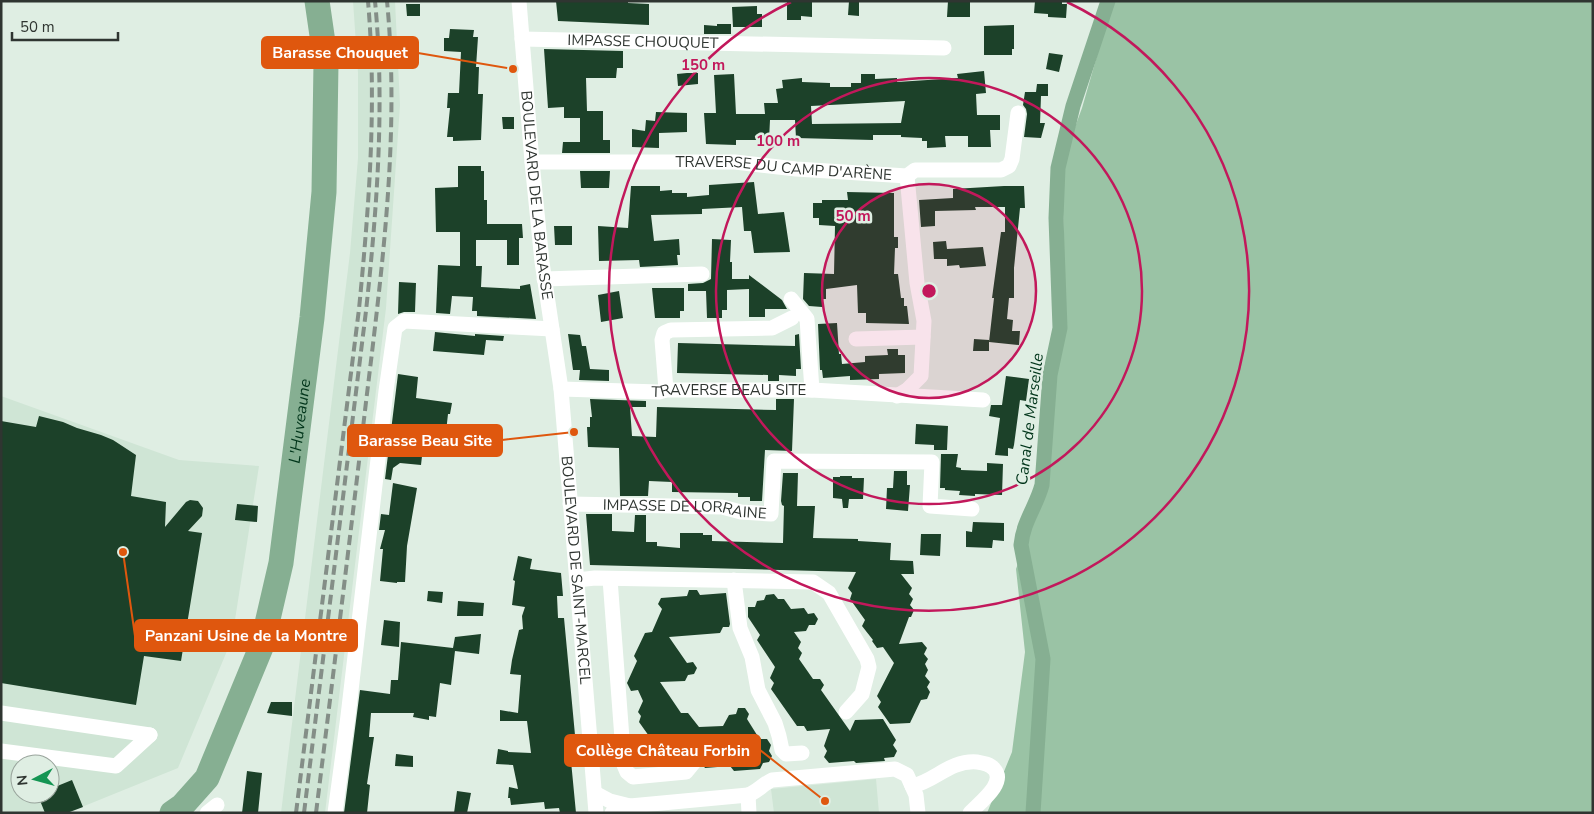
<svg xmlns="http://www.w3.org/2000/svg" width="1594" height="814" font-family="'Nunito Sans',sans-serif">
  <rect width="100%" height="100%" fill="#dfeee3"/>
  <!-- built -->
  <path fill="#cfe5d5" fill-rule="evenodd" d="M353 1H395L400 105 386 308 325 813H281L350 253 358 158V73Z
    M1 396 179 460 259 466 232 639 178 768 67 813H1ZM20 764H50V794H20Z
    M876 779 879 813H774L771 789Z"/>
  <!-- forest -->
  <path fill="#9ac3a5" d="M1115 1H1593V813H987L1012 752 1025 652 1016 569 1031 527 1044 478 1039 432 1065 309 1062 162 1082 108 1101 42Z"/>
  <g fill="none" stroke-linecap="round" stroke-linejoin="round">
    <!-- canal -->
    <path stroke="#86af92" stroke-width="15" d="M1033 813 1043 659 1021 545C1023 522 1036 507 1042 485L1050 375 1060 328 1056 218 1058 168 1073 106 1108 1"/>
    <!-- river -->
    <path stroke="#86af92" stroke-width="25" id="s1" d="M172 813 182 806 207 778 262 645 281 563 312 318 324 192 326 63 317 1"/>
  </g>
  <!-- building -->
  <path fill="#1c4129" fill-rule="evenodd" d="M556 1H628V3L649 4V25L558 21Z
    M787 1 812 2V17L801 16V20H787Z
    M849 1H859V16L848 15Z
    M948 1H970V17H947Z
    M1035 1H1062V4H1067L1066 18 1048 17V14L1034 13Z
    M406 4H420V16H407Z
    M757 6V14H762V27H733L732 7Z
    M717 24H731V34H704V25L717 26Z
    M1014 25V49H1012V55H984V26Z
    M450 29 474 30 473 37H478L476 67H479L478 94H483L481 140 453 141V137H447L450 108H447L448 93H459L461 52 444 51V38H449Z
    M544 49 623 51V68H617L616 78H586L587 111H603V140H610V153H562L563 142H580V118H564V107L548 108Z
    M1049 53 1063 55 1059 72 1046 69Z
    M984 71 986 93 976 94 977 115H1000V130H990L991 147H968V136H945L946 147 927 148V141H922V138L901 137V135H873V140L796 138 795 120H770L769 140H736V145L706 144 704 113H716L714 75 734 74 736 114H765L764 103H778L776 89 783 88 782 80 802 78V82L830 83V87H851V83H861V74H875V79L897 78V82L958 78 957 74ZM905 101 901 123 812 124 811 106Z
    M687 73H698V84L678 86 677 74Z
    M1037 84H1048V96H1041L1040 123H1045L1041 138 1024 137 1027 114 1026 109 1023 105 1025 92H1036Z
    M656 112 687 113V132L659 133V148L632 147V129L645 131 646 120 655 121Z
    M502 117H514V129H503Z
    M458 166H481V171H484V200H487V224H522L523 238H519V265H507V240H476V266H482L481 287 520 289V286L530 284 536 319 477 316V311H472L473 297 452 296 450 314 436 313 438 265 460 266V232H436L435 188 458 187Z
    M580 171H610L609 188H581Z
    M754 182 758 214 784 212 790 252 754 253 751 231H744L742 207 702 209V214L651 215 654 241 679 239 680 255H677L678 265 640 267 639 260 599 261 598 226 628 228 631 186H660V191L672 190V193H687V197L709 195V185Z
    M1004 186H1024L1025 208H1020L1014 268V298H1009L1007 319 1013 320 1012 331H1020L1019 345 989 342 994 298H992L1001 232H1005V207H975L976 210 935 211V226L921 227 919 200 953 198V189Z
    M847 192 894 193V237H898V248H895L894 274H898L901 298H904V306H907L909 324 866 323V313H858L857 285 826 289V299H823L822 307 809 306 803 299 804 273 834 274 835 226 819 225V218H813V203H822V200H848Z
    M554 226H572V245H555Z
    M712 239 731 240 730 262H732V279H749V275L782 300 787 309H765V317H749V289L727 290V310H722V318H707L706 291H688V284L703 283 711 279Z
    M946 241 947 249 983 247 986 266 960 268 959 265 947 266V259H934L933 242Z
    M399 282 416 283 415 312H404L398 314Z
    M652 288H684V311H680V318H655Z
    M619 291 623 318 601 322 598 295Z
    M837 323 839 354H841L842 364 865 362V356L888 355 887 349H898V355H905V373L879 374V379L850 380V376L823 378 822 370H820L818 324Z
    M435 332 475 336V334L504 336 503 341 486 340 484 355 433 351Z
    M568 334 580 335 582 346H586L590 369 609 370V381L579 380 580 370H573Z
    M799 334 801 369H796V376L779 375V381H768V375L677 373 678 343 795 346V335Z
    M974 339 989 340V351H973Z
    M398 374 418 377 416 398 452 403 450 414H448L446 432 425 430 421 465 400 463 393 468 391 480 385 479Z
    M1006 376 1029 379 1026 401 1020 400 1014 445 1013 449 1008 448V456L995 455 1000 418 989 416 991 405H1002Z
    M590 399 646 401V407H630L632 436 656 437 657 407 776 410V399H794L792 451 765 450 762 501H750V497H738V493L672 492V482L649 481 648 496H620L619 448 588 447 587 427H590V417H592Z
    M39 416 63 422 77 428 101 435 113 440 136 455 131 496 166 502 165 527 186 502 190 500 198 501 203 508 202 516 188 531 202 533 181 661 144 656 136 705 1 683V421L36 427Z
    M916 424 948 426 947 450H934V445L915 444Z
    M941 454H958L956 467 961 468V470L987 471V463L1003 464 1002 495 975 494V496L959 495 960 491 945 490V488H940Z
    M894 471H907V485H910L908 511 886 509 887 488H893Z
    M783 473H798L797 506H815L813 538 858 539V541L891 543 890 560 913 561 914 574H901L912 588 909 594 913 599 910 605 914 610 911 617H909L899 644 922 642 927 648 924 654 928 659 925 664 928 670 925 676 930 682 927 687 930 692 927 699 921 700 910 723 890 724 878 707 881 702 877 696 894 663 883 647 877 648 872 641 873 640 862 626 865 620 850 599 852 593 848 588 856 572 590 565 586 514H612V531L634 532 635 515H646V542H657V546L680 548V533H703V535H712V541L783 543 784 506 782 505 781 501Z
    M840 476H852V478H864L863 499H849L848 508H843L842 499 833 498V477H840Z
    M393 483 417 488 407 546 405 582H397V583L380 581 383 549H380L385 530H379L381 514 389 515Z
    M237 504 258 506 257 522 235 520Z
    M973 522 1004 523V541L993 540 992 548 966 547V531L972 532Z
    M921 534H941L940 556 920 555Z
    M518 556 532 559 530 569 561 573 563 596H557L558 618H564L575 735 577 761H571L576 813H560L559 808 545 809 544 802 511 805 510 798H508L509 787 518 789 513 765 496 764 498 749 508 751V752L531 753 527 721H500V710L518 713 521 675 510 674 512 660 519 630 523 629 522 616 525 607 512 605 515 581 513 580Z
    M689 590H697L700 595 726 593 730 624 729 627H723L720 633 669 637 687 663 693 662 697 668 694 674 688 675 685 681 660 682 681 713H688L699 727 723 726 729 715 736 714 738 708H745L749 714 747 719 757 735 761 739H767L771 745 769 751 772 756 769 762 763 763 760 769 734 771 730 766 705 768 703 765 704 758 701 754 694 752 691 748 681 763 675 764 672 760H666L639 722 641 716 638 712 643 701 638 690 631 691 627 683 637 661 634 656 645 633 652 632 662 609 658 604 661 598 687 596Z
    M428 591 443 592 442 603 427 601Z
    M774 594 778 599H784L791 609 804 608 808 614 814 613 818 619 815 625H809L806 631 794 632 801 642 798 648 802 653 799 659 813 679H820L824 685 821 690 850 731 855 720 883 719 896 740 893 745 897 751 894 757 884 758 885 761 856 763 854 761 829 763 824 757 827 751 824 746 830 729 807 731 804 726H797L771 689 774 683 770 678 775 667 757 640 760 635 748 617V607H755L757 601 764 600 766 595Z
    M458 601 484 603 483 616H457Z
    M384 620 400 622 399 647 381 645Z
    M481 634 479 654 455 651 451 685 440 683 436 717 429 716V720L413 717 414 713H371L369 737H374L367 784 370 785 367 813H344L360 690 390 694 391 680H398L401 642 453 648 455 637Z
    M271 702H292V716L267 713Z
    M396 754 413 756V767L395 766Z
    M247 771 262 773 258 813H242Z
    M72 780 83 807 67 813H45L39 798 50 794V789Z
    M457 791 471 793 467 813H454Z"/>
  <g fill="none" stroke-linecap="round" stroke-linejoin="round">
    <!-- minor -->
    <g stroke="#fff" stroke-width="15">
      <path id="s2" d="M519 1 532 162 542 262 561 389 596 813"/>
      <path id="s3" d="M522 39 944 48"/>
      <path id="s4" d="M532 162H735L796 169 907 176 915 170H1001L1009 166 1012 159 1018 113"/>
      <path d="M544 279 702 274"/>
      <path d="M791 299 807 319 812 390"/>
      <path d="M856 339 923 337"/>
      <path id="s5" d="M561 389 659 392 666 390H812L983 400"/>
      <path d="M666 390 662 340 664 333 671 330 772 328 792 318"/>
      <path d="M897 396 907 390 921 376 924 321 917 283 907 176"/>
      <path id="s6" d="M570 504 722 507 741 512 771 514 774 461 932 462 930 506 972 509"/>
      <path d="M610 579 624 765 627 772 633 777 686 772 695 761"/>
      <path d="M577 580 595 578 813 582 829 593 867 659 869 667 862 694 846 712"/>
      <path d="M734 580 740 628 752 657 758 690 775 723 779 736 782 750 786 754 802 753"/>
      <path d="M1 713 150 735"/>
      <path d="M1 751 116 766 150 735"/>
      <path d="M912 786C936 781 949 760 977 762 983 763 990 764 994 769 1007 783 979 803 970 813"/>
      <path d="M595 793 610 801 630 806"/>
      <path d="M748 795C757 792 763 784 772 780L895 769 907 775 916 795 918 813"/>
      <path d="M207 813 217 805"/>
      <path d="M335 813 348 716 386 391 395 328 404 321 552 329"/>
      <path d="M612 813 630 806 748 795 749 813"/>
    </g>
    <!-- rail -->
    <path stroke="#848e87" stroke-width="4" stroke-dasharray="10 5" stroke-linecap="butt" d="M296 813 359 309C369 206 377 105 368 1
      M304 813 366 311C377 208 385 105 375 1
      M316 813C333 676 350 539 366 402 382 269 400 135 387 1"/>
  </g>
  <!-- distance rings -->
  <circle cx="929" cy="291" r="107" fill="#c2185b" fill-opacity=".12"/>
  <g fill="none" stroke="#c2185b" stroke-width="2.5">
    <circle cx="929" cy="291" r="107"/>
    <circle cx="929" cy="291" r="213"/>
    <path d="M1067 2A320 320 0 1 1 791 2"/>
  </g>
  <g text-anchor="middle" stroke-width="5" stroke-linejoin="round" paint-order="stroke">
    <!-- street labels -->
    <g font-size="15" fill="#2f3531" stroke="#dfeee3">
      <text dy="5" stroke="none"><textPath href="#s3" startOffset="121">IMPASSE CHOUQUET</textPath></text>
      <text dy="5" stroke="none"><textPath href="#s4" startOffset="252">TRAVERSE DU CAMP D'ARÈNE</textPath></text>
      <text dy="5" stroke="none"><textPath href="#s2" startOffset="195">BOULEVARD DE LA BARASSE</textPath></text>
      <text dy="5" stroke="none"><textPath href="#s5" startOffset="168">TRAVERSE BEAU SITE</textPath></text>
      <text dy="5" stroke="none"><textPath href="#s6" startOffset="115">IMPASSE DE LORRAINE</textPath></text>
      <text dy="5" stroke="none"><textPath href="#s2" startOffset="572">BOULEVARD DE SAINT-MARCEL</textPath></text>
    </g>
    <!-- water labels -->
    <g font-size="16" font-style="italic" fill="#01351a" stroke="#dfeee3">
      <text transform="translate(1029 419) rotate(-83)" y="6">Canal de Marseille</text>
      <text dy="6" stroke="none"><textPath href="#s1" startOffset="421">L'Huveaune</textPath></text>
    </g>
  </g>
  <circle cx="929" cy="291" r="8" fill="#c2185b" stroke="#dfeee3" stroke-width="2.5"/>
  <g font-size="15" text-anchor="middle" font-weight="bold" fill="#c2185b" stroke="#dfeee3" stroke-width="5" stroke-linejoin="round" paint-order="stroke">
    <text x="703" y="70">150 m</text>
    <text x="778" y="146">100 m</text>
    <text x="853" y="221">50 m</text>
  </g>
  <!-- callouts -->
  <path fill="none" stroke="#df570e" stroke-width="2" d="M513 69L418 53M574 432L502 440M123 552L135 636M825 801L760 750"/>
  <g fill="#df570e" stroke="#dfeee3" stroke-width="2">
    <circle cx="513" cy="69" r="5"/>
    <circle cx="574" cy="432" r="5"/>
    <circle cx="123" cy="552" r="5"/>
    <circle cx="825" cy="801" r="5"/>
  </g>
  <g fill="#df570e" stroke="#df570e" stroke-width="2">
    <rect x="262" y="37" width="156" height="31" rx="5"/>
    <rect x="348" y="425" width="154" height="31" rx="5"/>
    <rect x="135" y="620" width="222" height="31" rx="5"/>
    <rect x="565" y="735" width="195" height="31" rx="5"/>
  </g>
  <g font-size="16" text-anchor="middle" font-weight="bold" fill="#fff">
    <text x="340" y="58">Barasse Chouquet</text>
    <text x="425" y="446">Barasse Beau Site</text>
    <text x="246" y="641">Panzani Usine de la Montre</text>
    <text x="663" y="756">Collège Château Forbin</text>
  </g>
  <!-- border -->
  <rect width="1594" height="814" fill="none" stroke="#2f3531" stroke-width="5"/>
  <!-- north arrow -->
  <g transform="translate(35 779) rotate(264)"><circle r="24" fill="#dfeee3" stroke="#99a49c"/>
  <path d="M0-4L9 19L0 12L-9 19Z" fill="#149553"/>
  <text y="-8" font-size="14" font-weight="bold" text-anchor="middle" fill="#2f3531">N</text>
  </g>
  <!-- scale -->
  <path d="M12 32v8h106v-8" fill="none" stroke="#2f3531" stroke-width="2.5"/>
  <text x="20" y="32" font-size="15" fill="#2f3531" stroke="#dfeee3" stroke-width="4" paint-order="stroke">50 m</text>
</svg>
